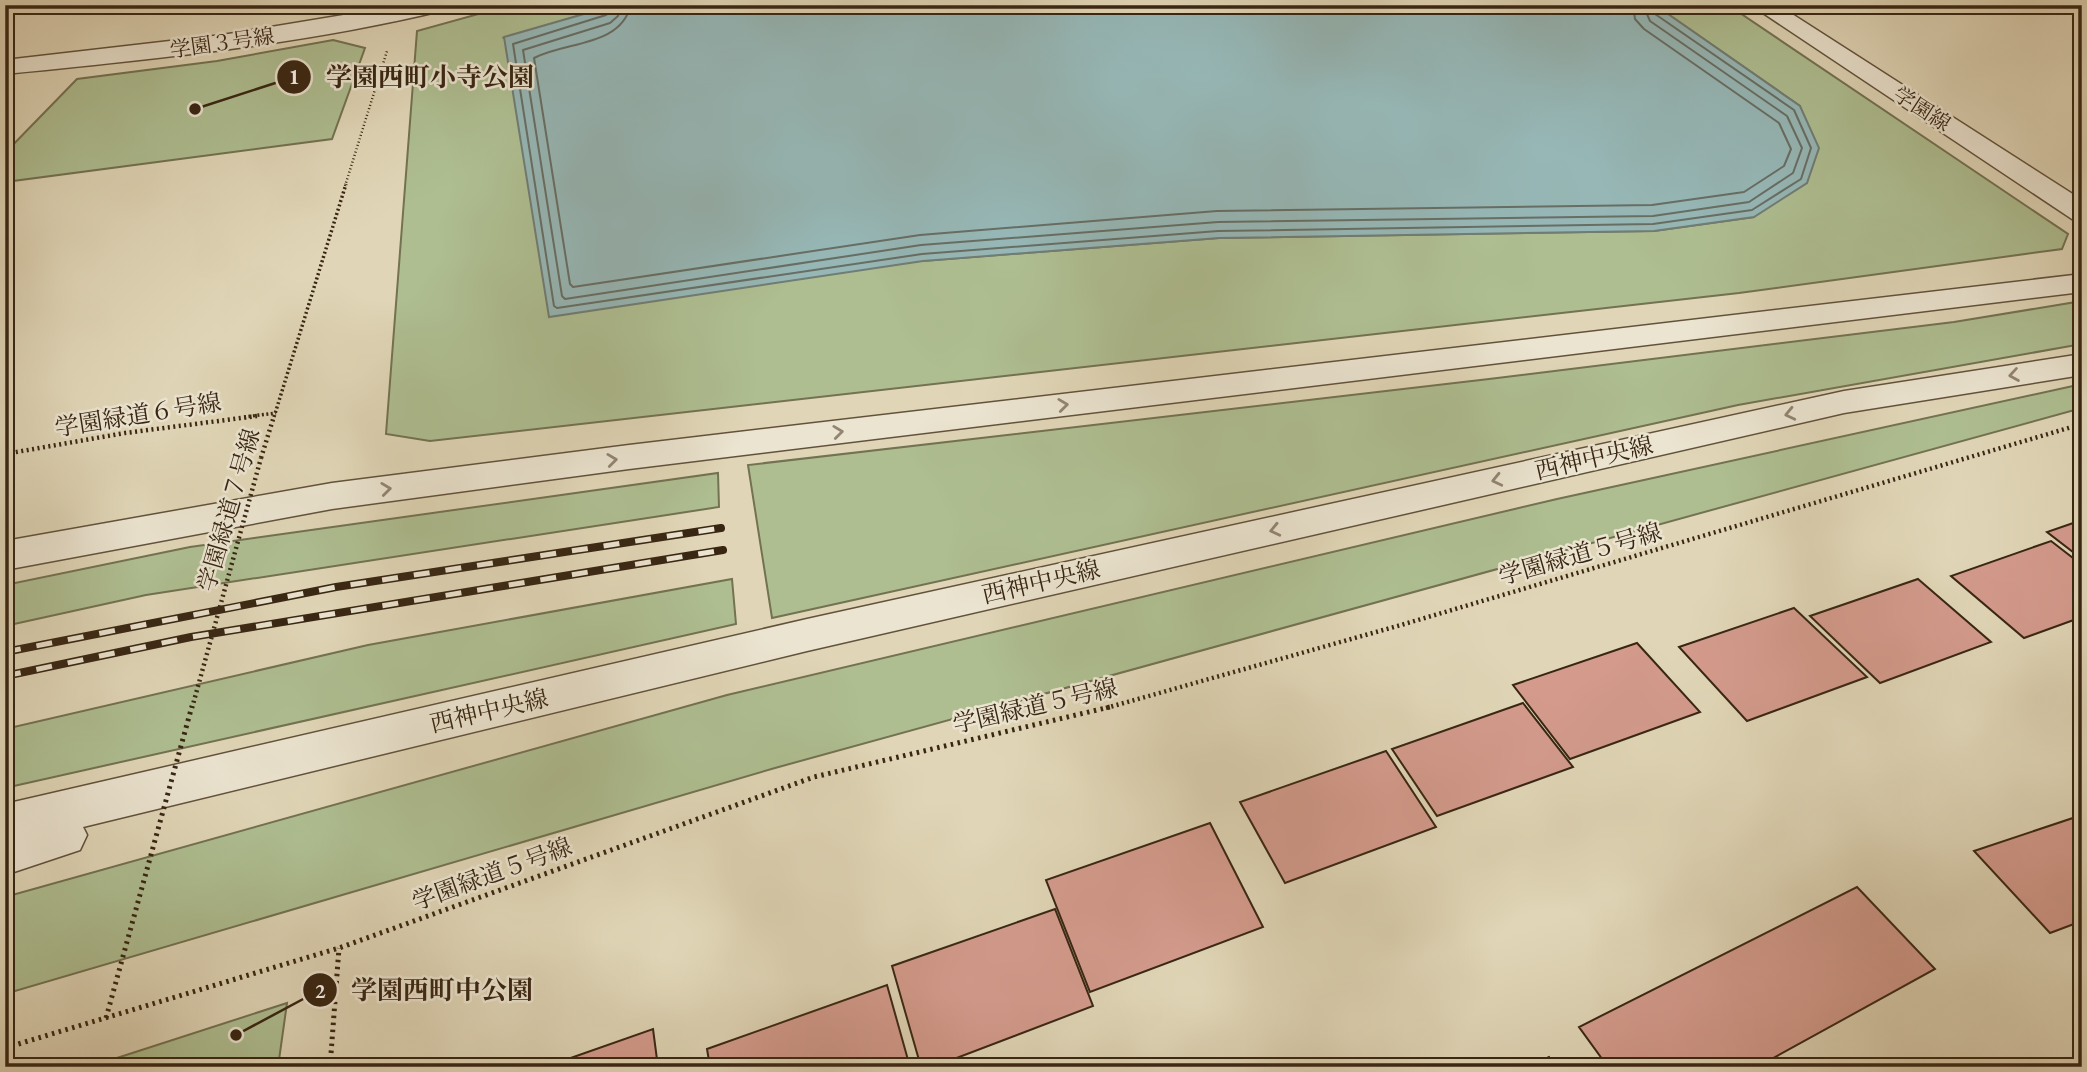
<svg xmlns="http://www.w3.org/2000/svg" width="2087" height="1072" font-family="'EB Garamond','Noto Serif JP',serif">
  <rect width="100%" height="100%" fill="#e0d6b7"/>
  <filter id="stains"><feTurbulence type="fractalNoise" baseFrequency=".00286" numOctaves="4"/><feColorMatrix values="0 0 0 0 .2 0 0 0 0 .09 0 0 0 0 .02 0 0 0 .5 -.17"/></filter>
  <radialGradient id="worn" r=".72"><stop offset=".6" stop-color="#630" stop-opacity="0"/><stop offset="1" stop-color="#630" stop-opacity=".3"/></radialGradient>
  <!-- green -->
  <path fill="#aebe91" stroke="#737252" stroke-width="2" d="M511 5H615L504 38 923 261 1219 238 1654 231 1754 217 1800 106 1655 5H1728L2068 234 2062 249 1739 293 430 441 386 434 417 31Z
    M333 40 365 48 332 139 5 182V153L77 79 217 61Z
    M2082 301V344L1738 405 772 618 748 465 1489 379 1954 322Z
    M2082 384V408L775 768 5 994V897L727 695 1557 499Z
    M718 473 719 507 146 595 5 626V585L190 547Z
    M732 579 736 624 5 788V729L368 645Z
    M287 1003 278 1067H89Z"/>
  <!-- water -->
  <path fill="#96b7b6" stroke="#707d75" stroke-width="2" d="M615 5H1655L1800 106 1819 148 1807 183 1754 217 1654 231 1219 238 923 261 549 317 504 37Z"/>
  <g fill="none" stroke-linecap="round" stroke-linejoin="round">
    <!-- shore -->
    <path stroke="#676e64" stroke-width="2" d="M612 5 611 12 606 15 513 44 554 306 557 308 922 254 1218 231 1653 224 1752 210 1801 179 1811 148 1794 110 1655 14 1652 5
      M621 5 618 16 610 23 523 50 562 296 565 299 921 245 1218 222 1653 216 1749 202 1793 173 1802 148 1787 116 1650 21 1643 5
      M631 5C620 47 567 41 534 58L570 284 573 287 920 235 1217 211 1652 205 1744 192 1784 166 1791 149 1779 123 1644 29 1635 19 1633 5"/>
  </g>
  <!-- building -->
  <path fill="#d49b8d" stroke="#382613" stroke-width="2" d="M2082 520V559L2047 532Z
    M2051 541 2082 565V617L2024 638 1951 576Z
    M1918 579 1991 642 1880 683 1810 616Z
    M1794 608 1867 677 1747 721 1679 647Z
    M1637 643 1700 712 1570 759 1513 685Z
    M1523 703 1573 767 1437 816 1392 749Z
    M1386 751 1436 827 1285 883 1240 802Z
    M2082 815V921L2050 933 1974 851Z
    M1210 823 1263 927 1090 992 1046 880Z
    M1857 887 1935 969 1757 1067H1608L1579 1027Z
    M1055 909 1093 1006 933 1067H921L892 966Z
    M887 985 910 1067H710L707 1049Z
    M653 1029 658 1067H545Z
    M1549 1057 1555 1067H1527Z"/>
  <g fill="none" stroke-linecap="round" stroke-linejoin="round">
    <defs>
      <path id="tertiary" d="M404 5H448L445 10C301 45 152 59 5 74V60L222 35Z
        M1751 5H1778L2082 200V222L2072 219Z
        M2082 274V292L629 469 332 509 5 570V541L332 483 629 445Z
        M2082 354V375L1844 413 807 651 83 827 87 835 80 850 5 875V804L807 619 1844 391Z"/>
    </defs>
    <!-- tertiary casing -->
    <use href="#tertiary" stroke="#62523c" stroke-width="3"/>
    <!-- path-far3 -->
    <path stroke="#382613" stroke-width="2.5" stroke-dasharray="1 2.5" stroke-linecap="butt" d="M345 186 387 51"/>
    <!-- path-far2 -->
    <path stroke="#382613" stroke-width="3.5" stroke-dasharray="2 2.5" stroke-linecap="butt" d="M244 417 276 413
      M274 417 346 184"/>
    <!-- path-far1 -->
    <path stroke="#382613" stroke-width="4.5" stroke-dasharray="2 3.5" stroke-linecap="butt" d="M5 454 125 433 257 416
      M261 458 274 416
      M1106 708 1401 625 2082 424"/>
    <!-- path -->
    <path stroke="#382613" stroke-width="5" stroke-dasharray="2.5 4.5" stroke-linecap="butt" d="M5 1048 339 948 814 777 1114 706
      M330 1067 339 948"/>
    <!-- tertiary -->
    <use href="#tertiary" fill="#ebe4d0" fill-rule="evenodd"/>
    <defs>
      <path id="rail" d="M5 652 336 587 721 528
        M5 676 191 637 723 550"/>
    </defs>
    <!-- rail casing -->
    <use href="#rail" stroke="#382613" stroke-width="8"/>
    <!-- rail -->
    <use href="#rail" stroke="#ebe4d0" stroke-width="5" stroke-dasharray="16" stroke-linecap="butt"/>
    <!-- path-bridge-far1 -->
    <path stroke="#382613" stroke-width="4.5" stroke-dasharray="2 3.5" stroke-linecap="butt" d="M192 708 261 458"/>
    <!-- path-bridge -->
    <path stroke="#382613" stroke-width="5" stroke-dasharray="2.5 4.5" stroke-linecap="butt" d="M106 1018 192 706"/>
  </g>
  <!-- one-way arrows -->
  <defs><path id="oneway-chevron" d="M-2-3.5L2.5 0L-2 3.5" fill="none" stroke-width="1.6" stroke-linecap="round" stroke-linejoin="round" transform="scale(1.75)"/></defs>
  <g stroke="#928572">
    <use href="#oneway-chevron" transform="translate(2014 375) rotate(171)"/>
    <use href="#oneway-chevron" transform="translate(1063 405) rotate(-7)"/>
    <use href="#oneway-chevron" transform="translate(1790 414) rotate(167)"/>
    <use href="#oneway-chevron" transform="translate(838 432) rotate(-7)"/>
    <use href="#oneway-chevron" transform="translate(612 460) rotate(-7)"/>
    <use href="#oneway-chevron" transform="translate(1497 480) rotate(167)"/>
    <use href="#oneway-chevron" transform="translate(386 489) rotate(-7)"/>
    <use href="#oneway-chevron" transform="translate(1275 530) rotate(167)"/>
  </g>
  <g text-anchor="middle" stroke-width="5" stroke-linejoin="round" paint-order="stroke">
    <!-- far-street labels -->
    <g font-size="21" fill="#382613" stroke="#ebe4d0">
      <text transform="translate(222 43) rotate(-8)" y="7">学園３号線</text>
      <text transform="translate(1922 109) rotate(33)" y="7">学園線</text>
    </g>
    <!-- street labels -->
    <g font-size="24" fill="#382613" stroke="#ebe4d0">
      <text transform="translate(138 415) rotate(-9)" y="8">学園緑道６号線</text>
      <text transform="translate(1594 458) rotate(-13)" y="8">西神中央線</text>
      <text transform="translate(229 510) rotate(-74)" y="8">学園緑道７号線</text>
      <text transform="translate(1580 554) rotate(-16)" y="8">学園緑道５号線</text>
      <text transform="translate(1041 582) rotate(-13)" y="8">西神中央線</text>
      <text transform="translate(1035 706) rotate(-13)" y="8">学園緑道５号線</text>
      <text transform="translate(489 711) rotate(-13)" y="8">西神中央線</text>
      <text transform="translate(492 874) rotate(-20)" y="8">学園緑道５号線</text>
    </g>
  </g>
  <!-- callouts -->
  <path fill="none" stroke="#382613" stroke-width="2.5" d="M195 109L294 77M236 1035L320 990"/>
  <g fill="#382613" stroke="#ebe4d0" stroke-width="2.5">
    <circle cx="195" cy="109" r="7"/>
    <circle cx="236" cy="1035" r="7"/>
    <circle cx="294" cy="77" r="18"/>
    <circle cx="320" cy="990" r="18"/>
  </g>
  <g font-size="21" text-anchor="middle" font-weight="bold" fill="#fff">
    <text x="294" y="84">1</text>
    <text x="320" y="998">2</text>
  </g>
  <g font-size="26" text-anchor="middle" font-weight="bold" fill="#382613" stroke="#ebe4d0" stroke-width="5" stroke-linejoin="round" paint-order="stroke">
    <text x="430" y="86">学園西町小寺公園</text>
    <text x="442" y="999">学園西町中公園</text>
  </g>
  <!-- margin -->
  <rect width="2087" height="1072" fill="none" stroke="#e0d6b7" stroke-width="28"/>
  <rect x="7" y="7" width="2073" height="1058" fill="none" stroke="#382613" stroke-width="3.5"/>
  <rect x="14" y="14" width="2059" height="1044" fill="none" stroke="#382613" stroke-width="2"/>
  <rect width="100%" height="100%" filter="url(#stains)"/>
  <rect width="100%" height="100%" fill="url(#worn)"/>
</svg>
